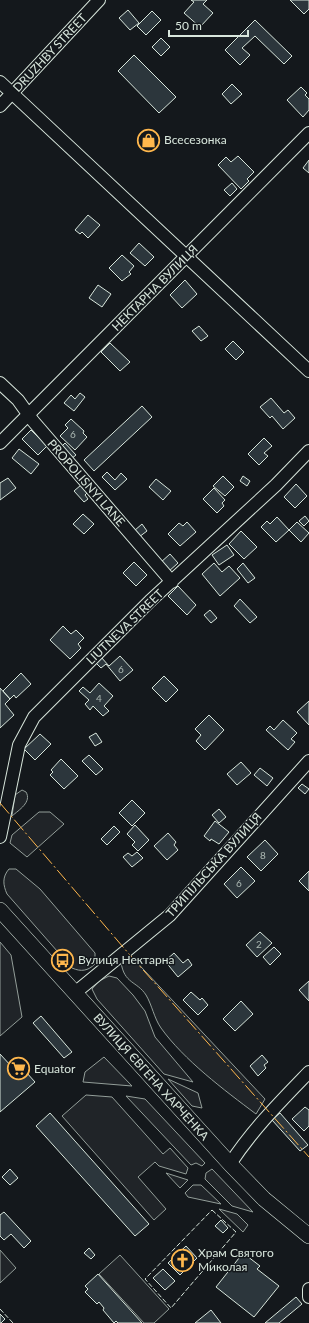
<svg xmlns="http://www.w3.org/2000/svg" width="309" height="1323" font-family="Lato,sans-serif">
  <rect width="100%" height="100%" fill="#14181c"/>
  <!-- green -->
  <path fill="#202428" stroke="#939e99" d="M22 790 26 792C32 802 19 810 12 816L15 795Z
    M39 812H50L64 824 27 857 10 843 12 835Z
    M9 869H16L40 889 95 953V964C88 971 81 972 72 968L7 894C3 885 2 877 9 869Z
    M0 942 11 955 22 1017 0 1036Z
    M129 954 265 1099 256 1114C224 1090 184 1060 161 1028 154 1018 152 1005 146 995 137 981 124 984 121 962Z
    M109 976 117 978 133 995 145 1011 155 1037 193 1082 164 1074 97 999 92 989 99 981Z
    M104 1057 132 1086 83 1082 85 1072Z
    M168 1079 198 1093 202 1108 192 1106Z
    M86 1095 112 1097 163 1154 170 1148 188 1168 186 1174 159 1166 155 1162 138 1177 166 1209 154 1220 62 1116Z
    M126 1096 145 1099 205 1163 202 1166 196 1163 191 1165Z
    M212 1169 253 1212 232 1206 205 1179 206 1173Z
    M166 1173 188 1180 180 1188Z
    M193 1185H201L221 1204 188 1197 185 1193Z
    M219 1209 237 1214 248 1225 243 1232Z
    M0 1250 16 1268 0 1283Z
    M120 1255 169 1309 154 1323H144L99 1274Z"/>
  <!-- building -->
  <path fill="#2c363c" stroke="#d8e6dc" d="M191 0H207L203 4 213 13 200 27 184 13 194 2Z
    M290 0H309V9L304 14Z
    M128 10 139 23 130 30 119 18Z
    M152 11 161 20 146 35 137 26Z
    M255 20 292 56 284 64 255 36 242 48 250 55 240 65 225 50Z
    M161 38 170 47 161 56 152 47Z
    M134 55 176 97 159 113 118 71Z
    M232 84 242 94 231 104 222 94Z
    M301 87 307 93 305 95 309 99V110L303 117 287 100Z
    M238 156 254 172 247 179 249 181 241 189 218 165 226 157 231 162Z
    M309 160V173L303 168Z
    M232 183 237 189 230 196 224 190Z
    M88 215 100 225 88 238 82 232 80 234 75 230Z
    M139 243 154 257 145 266 130 253Z
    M122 255 134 266 129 272 131 274 122 281 109 268Z
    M185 280 197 294 182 308 170 295Z
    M98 285 111 294 102 307 89 298Z
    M199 326 208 336 201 341 192 331Z
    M233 341 244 352 236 360 225 349Z
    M110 343 130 362 120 371 101 352Z
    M80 393 85 397 74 411 64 403 71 395 75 399Z
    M271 398 284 413 288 410 295 418 283 429 272 416 270 418 260 407Z
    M142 406 152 417 94 471 84 460Z
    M71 419 84 431 83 433 87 437 75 450 60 436 68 428 65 425Z
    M31 430 47 446 38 455 22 439Z
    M264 438 272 446 264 453 268 456 259 465 248 454Z
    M65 443 76 455 71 459 60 448Z
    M19 449 39 464 31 474 12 458Z
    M107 472 115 480 121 473 127 479 115 490 102 477Z
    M223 476 234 487 225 496 213 486Z
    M243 476 250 481 247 486 240 481Z
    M8 478 16 488 0 500V483Z
    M156 479 171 491 163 500 149 487Z
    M296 484 307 496 295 508 284 497Z
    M81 485 87 493 85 495 88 499 84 502 74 491Z
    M214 488 225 500 222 503 224 506 217 513 203 499Z
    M83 514 94 524 84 534 73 524Z
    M305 516 309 521 304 526 299 521Z
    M277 517 289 530 276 542 261 527 267 521 270 524Z
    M187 522 196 532 180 546 168 534 179 523 183 526Z
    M297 522 309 533 301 542 289 530Z
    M142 524 147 531 139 537 134 531Z
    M241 531 257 547 244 559 229 544Z
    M227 545 234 555 219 565 212 555Z
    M170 554 178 563 168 572 160 563Z
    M134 562 147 575 136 586 123 573Z
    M214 563 222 572 229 566 240 578 220 596 202 574Z
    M243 563 255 578 248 583 237 569Z
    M178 586 196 605 187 615 168 596Z
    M240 599 257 617 250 623 234 606Z
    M210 610 217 618 211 623 204 615Z
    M63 626 71 634 76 630 84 638 78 644 81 648 70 659 50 640Z
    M120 656 133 670 120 681 106 664 101 668 95 662 101 657 109 666Z
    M21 673 31 684 16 698 14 695 10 699 3 691Z
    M164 676 178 690 166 702 152 688Z
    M99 683 113 696 104 706 109 711 103 716 93 706 90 710 85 704 89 700 79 691 83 687 90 693Z
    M0 688 10 699 5 704 14 715 0 728Z
    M309 701V725L297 712Z
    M209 715 224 730 205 750 196 741 201 735 195 729Z
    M283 720 297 733 291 739 295 742 288 750 266 730 270 726 274 730Z
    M96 733 102 742 95 746 89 737Z
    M40 734 51 744 35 760 24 749Z
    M89 755 103 769 96 775 82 761Z
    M61 759 78 776 64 789 50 775 53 772 51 770Z
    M241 762 251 773 237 785 227 774Z
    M260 768 273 778 267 786 254 775Z
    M302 784 309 789 305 794 298 788Z
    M132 800 145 813 132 826 119 813Z
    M219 809 226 817 219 823 212 815Z
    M215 821 229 832 219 844 211 839 210 841 204 836Z
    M135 825 149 840 138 851 132 845 135 842 127 834Z
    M114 826 120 832 107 845 101 839Z
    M168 833 176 842 174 845 178 850 167 860 154 846Z
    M265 840 278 854 261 871 247 857Z
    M137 852 143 858 132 867 123 857 128 853 132 856Z
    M241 867 255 881 237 898 224 884Z
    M309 871V891L299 881Z
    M260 932 272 943 257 957 246 945Z
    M274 947 281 954 270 965 263 957Z
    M174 953 183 963 188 959 192 965 178 977 165 961Z
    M309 981V1001L299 990Z
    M191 992 200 1000 202 998 208 1005 198 1015 183 1000Z
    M241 1001 253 1014 235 1031 223 1019Z
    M41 1016 72 1052 64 1058 33 1023Z
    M0 1054 12 1067 17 1062 35 1082 0 1112Z
    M262 1055 268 1062 264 1065 266 1068 258 1076 250 1066Z
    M305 1107 309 1110V1126L304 1131 292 1119Z
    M50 1113 149 1224 135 1236 36 1126Z
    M280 1113 308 1145 300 1151 272 1120Z
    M10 1169 18 1178 10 1185 2 1177Z
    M4 1212 31 1241 24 1248 11 1234 4 1240 0 1236V1215Z
    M221 1220 228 1228 223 1233 215 1226Z
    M186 1246 197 1258 180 1275 168 1263Z
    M89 1248 95 1255 91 1259 84 1253Z
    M243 1253 260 1266 257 1269 279 1286 254 1317 216 1287Z
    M163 1269 175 1281 165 1290 153 1278Z
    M98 1274 115 1293 142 1323H118L116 1321 114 1323 103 1310 104 1308 99 1302 97 1304 85 1292 88 1289 85 1286Z
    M296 1297 302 1304 279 1323H265Z
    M211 1310 221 1323H195Z
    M0 1314 5 1319 1 1323H0Z"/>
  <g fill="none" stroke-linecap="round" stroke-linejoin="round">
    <defs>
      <path id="minor" d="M0 82 309 371
        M0 106 99 0
        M0 383 18 400 33 421 172 582
        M0 443 309 133
        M0 837 19 745 34 717 150 601 276 485 309 451
        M76 992 170 915 309 761
        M230 1164C252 1130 280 1102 309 1072
        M309 1289V1297"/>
      <path id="major" d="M0 910 230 1164 264 1199 309 1236"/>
    </defs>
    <!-- minor casing -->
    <use href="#minor" stroke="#d8e6dc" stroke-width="14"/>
    <!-- major casing -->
    <use href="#major" stroke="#d8e6dc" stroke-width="16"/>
    <!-- minor -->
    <use href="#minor" stroke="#14181c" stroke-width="12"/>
    <!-- major -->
    <use href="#major" stroke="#14181c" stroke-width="15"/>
    <!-- fence -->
    <path stroke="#d8e6dc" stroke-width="1" stroke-dasharray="5 2" stroke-linecap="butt" d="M212 1210 236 1232 171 1308 145 1279Z
      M0 1309 13 1323"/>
    <!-- power -->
    <path stroke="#ffb74d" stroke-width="1" stroke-dasharray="14 3 2 3" stroke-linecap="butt" d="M0 803 129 954 309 1157"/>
  </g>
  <!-- icons -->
  <defs>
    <symbol id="shop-ring" viewBox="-11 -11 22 22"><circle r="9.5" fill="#14181c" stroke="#ffb74d" stroke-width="1.5"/><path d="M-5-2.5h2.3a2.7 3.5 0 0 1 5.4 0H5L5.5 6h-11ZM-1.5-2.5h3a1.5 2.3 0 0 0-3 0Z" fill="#ffb74d"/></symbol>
    <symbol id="bus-ring" viewBox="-11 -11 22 22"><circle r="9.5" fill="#14181c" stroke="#ffb74d" stroke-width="1.5"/><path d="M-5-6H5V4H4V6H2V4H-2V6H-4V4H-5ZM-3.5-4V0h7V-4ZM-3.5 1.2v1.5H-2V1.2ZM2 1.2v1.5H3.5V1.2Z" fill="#ffb74d"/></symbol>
    <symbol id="supermarket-ring" viewBox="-11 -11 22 22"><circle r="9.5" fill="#14181c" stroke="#ffb74d" stroke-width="1.5"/><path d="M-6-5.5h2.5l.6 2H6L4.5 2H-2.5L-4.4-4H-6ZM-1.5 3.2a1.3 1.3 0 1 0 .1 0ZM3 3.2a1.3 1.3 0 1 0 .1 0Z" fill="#ffb74d"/></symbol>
    <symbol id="church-ring" viewBox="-11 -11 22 22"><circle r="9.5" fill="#14181c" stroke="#ffb74d" stroke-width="1.5"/><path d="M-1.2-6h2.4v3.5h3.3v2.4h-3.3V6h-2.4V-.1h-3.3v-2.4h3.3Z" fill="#ffb74d"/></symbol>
  </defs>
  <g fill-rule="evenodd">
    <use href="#shop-ring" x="136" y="128" width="25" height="25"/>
    <use href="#bus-ring" x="50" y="948" width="25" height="25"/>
    <use href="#supermarket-ring" x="6" y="1056" width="25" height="25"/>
    <use href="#church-ring" x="170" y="1248" width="25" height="25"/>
  </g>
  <g text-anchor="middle" stroke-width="3" stroke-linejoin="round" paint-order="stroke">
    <!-- number labels -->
    <g font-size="10" fill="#adbab4">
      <text x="73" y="438">6</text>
      <text x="121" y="673">6</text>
      <text x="99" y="702">4</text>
      <text x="263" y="859">8</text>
      <text x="239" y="887">6</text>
      <text x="259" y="948">2</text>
    </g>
    <!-- street labels -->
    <g font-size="12" fill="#d8e6dc" stroke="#14181c">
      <text transform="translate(50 53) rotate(-47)" y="4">DRUZHBY STREET</text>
      <text transform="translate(155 288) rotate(-45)" y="4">НЕКТАРНА ВУЛИЦЯ</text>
      <text transform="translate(86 483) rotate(49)" y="4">PROPOLISNYI LANE</text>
      <text transform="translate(125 627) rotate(-44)" y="4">LIUTNEVA STREET</text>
      <text transform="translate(214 865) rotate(-48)" y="4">ТРИПІЛЬСЬКА ВУЛИЦЯ</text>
      <text transform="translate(151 1077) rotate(48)" y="4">ВУЛИЦЯ ЄВГЕНА ХАРЧЕНКА</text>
    </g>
    <!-- poi labels -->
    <g font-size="12" fill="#d8e6dc" stroke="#14181c" text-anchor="start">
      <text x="164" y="144">Всесезонка</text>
      <text x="78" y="964">Вулиця Нектарна</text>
      <text x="34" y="1073">Equator</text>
      <text x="198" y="1257">Храм Святого<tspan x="198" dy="14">Миколая</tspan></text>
    </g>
  </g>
  <!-- scale -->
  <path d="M169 30v6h79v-6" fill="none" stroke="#d8e6dc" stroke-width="2"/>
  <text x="175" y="30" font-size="12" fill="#d8e6dc" stroke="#14181c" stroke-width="3" paint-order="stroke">50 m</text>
</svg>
